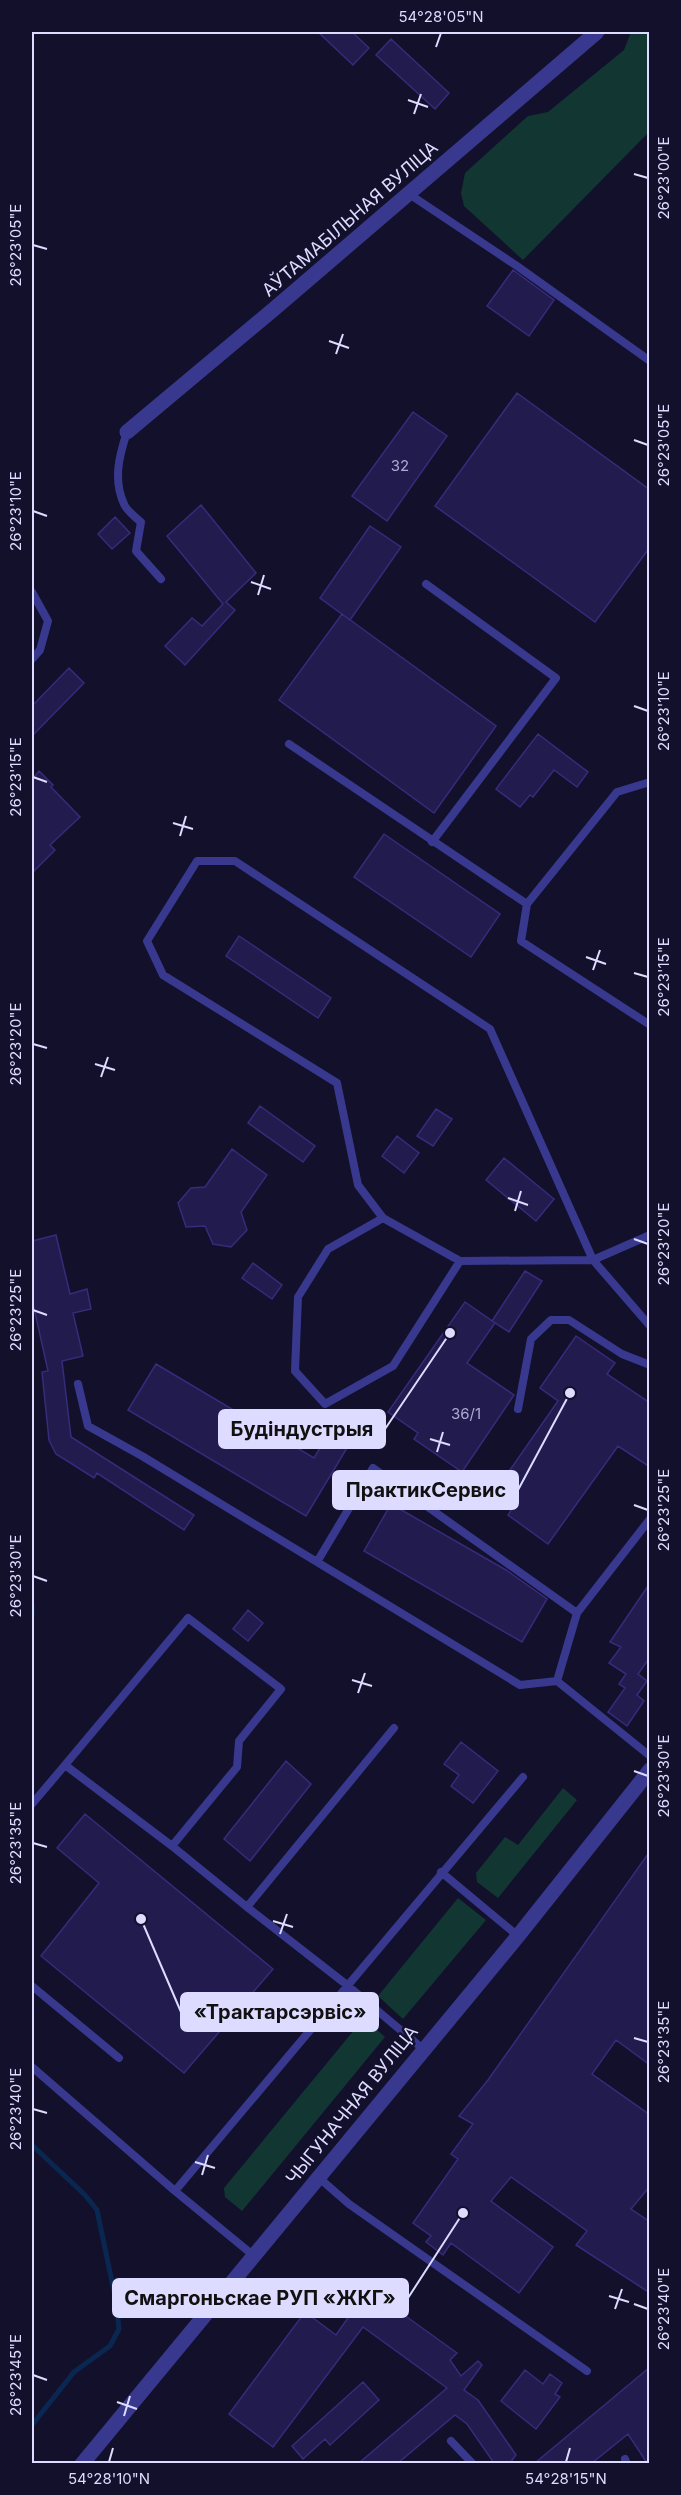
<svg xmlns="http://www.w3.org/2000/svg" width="681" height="2495" font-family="Inter,sans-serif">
  <rect width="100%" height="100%" fill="#13102c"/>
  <!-- green -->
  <path fill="#123733" d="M631 32H649V132L523 260 464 206 461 193 465 173 528 116 548 112 624 50Z
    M563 1788 577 1800 498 1898 477 1882 476 1873 505 1837 518 1845Z
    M458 1898 486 1920 403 2019 378 1996Z
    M364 2018 385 2037 242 2211 225 2197 224 2188Z"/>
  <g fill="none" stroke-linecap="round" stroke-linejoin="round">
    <!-- stream -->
    <path stroke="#0a2751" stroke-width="5" d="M32 1606V1615
      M32 2145 85 2195 97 2210 116 2301 119 2329 110 2346 74 2372 32 2425"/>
  </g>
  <!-- building -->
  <path fill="#221b4e" stroke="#372b7b" stroke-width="1.5" d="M318 32H352L369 48 353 65Z
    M391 39 449 93 435 109 376 55Z
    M513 270 554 300 529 336 487 306Z
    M517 393 650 490V547L595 622 435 506Z
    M413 412 447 436 387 521 352 496Z
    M201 505 256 573 226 602 235 610 185 665 165 646 192 618 202 626 223 604 167 536Z
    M115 517 130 533 112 549 98 534Z
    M370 526 401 547 350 620 320 598Z
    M342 614 496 726 434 813 279 700Z
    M69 668 84 683 32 736V706Z
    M538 734 588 772 577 787 554 770 533 797 530 795 520 807 496 789Z
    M39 771 53 785 51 787 80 817 50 845 55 850 32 873V779Z
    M384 834 500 914 471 957 354 877Z
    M239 936 331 998 318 1018 226 956Z
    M260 1106 315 1146 303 1162 248 1123Z
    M436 1109 452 1119 433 1146 417 1136Z
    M397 1136 419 1153 404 1173 382 1156Z
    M232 1149 267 1175 241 1212 247 1230 231 1247 213 1244 205 1226 186 1227 178 1203 191 1188 205 1187Z
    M504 1158 554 1199 536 1221 486 1180Z
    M56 1235 70 1294 87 1289 91 1309 73 1313 83 1356 62 1361 71 1437 194 1515 184 1530 97 1473 94 1478 56 1454 49 1440 42 1372 48 1371 32 1299V1241Z
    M253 1263 282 1285 272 1299 242 1278Z
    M525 1271 542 1281 509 1332 492 1321Z
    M465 1302 495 1323 467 1363 514 1395 462 1472 414 1439 418 1433 388 1412Z
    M576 1336 615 1363 607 1374 650 1403V1467L618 1446 548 1544 508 1515 513 1507 494 1493 558 1401 540 1388Z
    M156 1364 314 1458 330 1431 350 1443 306 1516 128 1410Z
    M391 1504 506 1570 547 1599 522 1642 364 1551Z
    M650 1583V1657L638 1674 647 1681 637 1695 644 1701 627 1726 608 1712 625 1688 619 1684 626 1674 609 1663 621 1647 610 1642Z
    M248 1610 263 1623 248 1641 233 1629Z
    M461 1742 498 1771 473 1803 451 1786 459 1775 444 1764Z
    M286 1761 311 1784 250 1861 224 1839Z
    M85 1814 273 1969 184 2073 41 1956 99 1883 57 1848Z
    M650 1851V2065L616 2040 592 2074 650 2115V2186L631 2209 650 2222V2293L576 2245 587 2231 511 2177 491 2201 553 2247 519 2293 451 2243 443 2255 426 2242 431 2236 413 2223 458 2159 451 2154 473 2124 459 2116 488 2080Z
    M368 2289 457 2353 450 2360 461 2376 478 2361 482 2365 464 2390 478 2400 516 2455 510 2463H494L467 2424 455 2415 398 2463H359L447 2388 363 2327 273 2447 229 2414 305 2312 336 2335Z
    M650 2367V2463H647L628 2434 592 2463H535Z
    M525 2370 543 2384 550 2374 562 2383 555 2394 560 2397 536 2429 501 2401Z
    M363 2382 379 2400 330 2445 325 2439 303 2459 292 2446Z"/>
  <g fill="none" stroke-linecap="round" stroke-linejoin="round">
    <!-- service -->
    <path stroke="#38398e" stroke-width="8" d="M409 194 517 266 650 361
      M127 432C119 456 113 480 124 504 127 511 135 517 141 522L136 551 161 579
      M426 584 556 678 432 842
      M32 592 48 621 40 650 32 659
      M289 744 527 904 617 792 650 782
      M527 904 521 941 650 1025
      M383 1218 358 1185 337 1083 163 975 147 941 197 861H235L490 1029 593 1260 650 1326
      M460 1261 393 1366 325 1404 295 1371 298 1297 328 1249 383 1218 460 1261 593 1260 650 1235
      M78 1384 88 1426 142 1456 520 1685 557 1681 650 1756
      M518 1409 531 1339 551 1320H569L622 1354 650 1365
      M317 1562 373 1468 577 1613 557 1681
      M577 1613 650 1519
      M394 1728 247 1907 347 1985 423 2049
      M32 1804 65 1765
      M172 1846 237 1767 239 1741 281 1689 188 1618 65 1765 172 1846 247 1907
      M441 1872 518 1936
      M32 1986 119 2058
      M32 2067 175 2191
      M318 2177 349 2204 587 2371
      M254 2256 175 2191 523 1777
      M451 2441 473 2464
      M625 2459 627 2464"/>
    <!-- minor -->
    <path stroke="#38398e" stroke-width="15" d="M127 432 274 309 597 32"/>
    <!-- tertiary -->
    <path stroke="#38398e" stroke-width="15" d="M82 2464 518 1936 650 1770"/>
  </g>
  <!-- ticks -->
  <path fill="none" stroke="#dddbff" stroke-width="2" d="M436 47 441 33M408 100 428 107M414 114 421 94M634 174 648 178M33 245 47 249M329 341 349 348M336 354 343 334M634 440 648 445M33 511 47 516M251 582 271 589M258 595 264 575M634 706 648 711M33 777 47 782M173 823 193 829M180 836 186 816M586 957 606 964M593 970 600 950M634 973 648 977M33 1044 47 1048M95 1064 115 1070M101 1077 108 1057M508 1198 528 1205M515 1211 521 1191M634 1239 648 1244M33 1310 47 1315M430 1439 450 1445M437 1452 443 1432M634 1505 648 1510M33 1576 47 1581M352 1680 372 1686M358 1693 365 1673M634 1771 648 1776M33 1843 47 1847M273 1921 293 1927M280 1934 287 1914M634 2038 648 2042M33 2109 47 2113M195 2162 215 2168M202 2175 208 2155M609 2296 629 2302M634 2304 648 2309M615 2309 622 2289M33 2375 47 2380M117 2402 137 2409M124 2416 130 2396M109 2462 113 2448M566 2462 570 2448"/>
  <g text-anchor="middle" stroke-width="5" stroke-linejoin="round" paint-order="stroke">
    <!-- number labels -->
    <g font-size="15" fill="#aeabd3">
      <text x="400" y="471">32</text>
      <text x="466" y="1419">36/1</text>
    </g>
    <!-- street labels -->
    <g font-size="18" fill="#dddbff" stroke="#13102c">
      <text transform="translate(350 219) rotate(-41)" y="6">АЎТАМАБІЛЬНАЯ ВУЛІЦА</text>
      <text transform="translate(352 2105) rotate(-51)" y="6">ЧЫГУНАЧНАЯ ВУЛІЦА</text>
    </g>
  </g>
  <!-- callouts -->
  <path fill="none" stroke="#dddbff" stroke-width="2" d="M450 1333L385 1429M570 1393L518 1490M141 1919L181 2012M463 2213L408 2298"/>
  <g fill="#dddbff" stroke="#13102c" stroke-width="2">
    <circle cx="450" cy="1333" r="6"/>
    <circle cx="570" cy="1393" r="6"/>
    <circle cx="141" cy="1919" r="6"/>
    <circle cx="463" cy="2213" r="6"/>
  </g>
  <g fill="#dddbff" stroke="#dddbff" stroke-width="2">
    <rect x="219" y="1410" width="166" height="38" rx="6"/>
    <rect x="333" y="1471" width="185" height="38" rx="6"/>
    <rect x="181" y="1993" width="197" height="38" rx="6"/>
    <rect x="113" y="2279" width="295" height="38" rx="6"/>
  </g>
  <g font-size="20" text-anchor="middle" font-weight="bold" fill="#111">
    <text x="302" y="1436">Будіндустрыя</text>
    <text x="426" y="1497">ПрактикСервис</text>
    <text x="280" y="2019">«Трактарсэрвіс»</text>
    <text x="260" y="2305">Смаргоньскае РУП «ЖКГ»</text>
  </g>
  <!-- border -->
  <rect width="681" height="2495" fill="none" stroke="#13102c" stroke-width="66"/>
  <rect x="33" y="33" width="615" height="2429" fill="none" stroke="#dddbff" stroke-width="2"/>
  <g font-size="15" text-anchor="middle" fill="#dddbff">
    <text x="441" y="22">54°28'05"N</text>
    <text transform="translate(664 178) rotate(-90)" y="5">26°23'00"E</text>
    <text transform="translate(16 245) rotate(-90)" y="5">26°23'05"E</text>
    <text transform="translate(664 445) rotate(-90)" y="5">26°23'05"E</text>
    <text transform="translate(16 511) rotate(-90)" y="5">26°23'10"E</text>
    <text transform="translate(664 711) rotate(-90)" y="5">26°23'10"E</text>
    <text transform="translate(16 777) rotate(-90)" y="5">26°23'15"E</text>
    <text transform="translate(664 977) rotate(-90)" y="5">26°23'15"E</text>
    <text transform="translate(16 1044) rotate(-90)" y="5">26°23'20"E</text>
    <text transform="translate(664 1244) rotate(-90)" y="5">26°23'20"E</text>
    <text transform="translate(16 1310) rotate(-90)" y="5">26°23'25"E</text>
    <text transform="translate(664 1510) rotate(-90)" y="5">26°23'25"E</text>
    <text transform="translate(16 1576) rotate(-90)" y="5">26°23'30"E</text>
    <text transform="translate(664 1776) rotate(-90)" y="5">26°23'30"E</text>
    <text transform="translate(16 1843) rotate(-90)" y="5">26°23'35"E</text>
    <text transform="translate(664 2042) rotate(-90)" y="5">26°23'35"E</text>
    <text transform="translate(16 2109) rotate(-90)" y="5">26°23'40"E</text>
    <text transform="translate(664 2309) rotate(-90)" y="5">26°23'40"E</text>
    <text transform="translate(16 2375) rotate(-90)" y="5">26°23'45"E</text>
    <text x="109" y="2484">54°28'10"N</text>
    <text x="566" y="2484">54°28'15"N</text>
  </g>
</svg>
